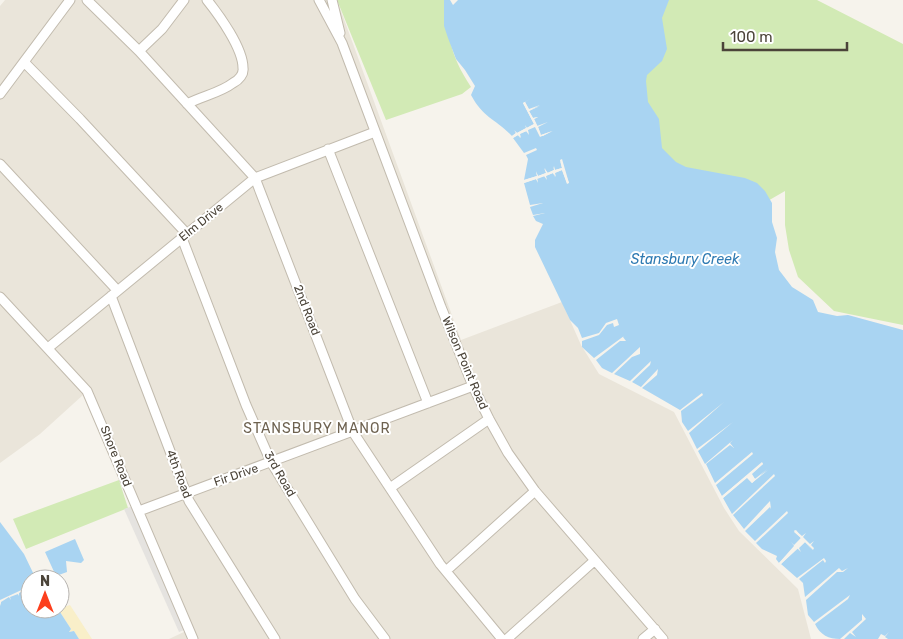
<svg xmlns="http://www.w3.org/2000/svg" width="903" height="639" font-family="Rubik,sans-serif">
  <rect width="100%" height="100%" fill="#f6f3ec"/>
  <!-- residential -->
  <path fill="#eae5da" d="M5 0H337L461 340 562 302 581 345 599 374 674 412 724 508 739 531 798 589 811 639H169L186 631 117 473 89 403 83 395 40 434 0 463V6Z"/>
  <!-- green -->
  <path fill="#d2eab5" d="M337 0H446C449 39 449 53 471 87L462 94 386 120Z
    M650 0H817L903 44V325L834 311 798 277 789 250 785 225V191L766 202 686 171 661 154 634 91Z
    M119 480 128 508 26 549 13 519Z"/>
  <!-- sand -->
  <path fill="#f9efc9" d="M70 605 92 639H79L74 631 69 632 71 629 58 609Z"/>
  <!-- parking -->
  <path fill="#e5e3e0" d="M136 505 189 628 179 632 124 509Z"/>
  <!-- water -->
  <path fill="#a9d4f2" d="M444 0H450L453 5 458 0H669L662 18 667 49 662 61 647 75 646 81 648 102 659 119 662 148 676 162 686 167 745 178 757 183 765 191 772 203V222L777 238 775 252 779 270 792 287 813 300 818 312 837 316 848 315 903 330V639H888L885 637 889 632 885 636 881 634 878 639H844L850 633 856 637 852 632 866 619 862 614V620L840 639C829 639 820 635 815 624L848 599 850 595 814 622 808 615 806 600 837 572H843L848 568 842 571 839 568 805 597 803 583 799 579 823 560 825 563 826 561 824 558 797 578 781 564 805 542 812 550 796 530 794 532 801 538 779 563 776 559 777 556 762 549 756 543 788 513 787 511 755 541 745 531 770 507 771 509 770 501 744 529 733 515 775 476 774 474 732 514 723 498 747 477 752 483 767 469 755 479 751 474 763 464 762 463 722 496 716 485 753 454 752 452 715 483 706 464 730 445 734 448 730 443 733 440 705 464 698 451 733 422 697 449 689 433 724 402 688 431 682 422 681 411 703 395 702 393 680 410 642 388 657 375 658 369 641 387 632 382 650 365 651 361 630 381 614 374 632 357 640 354V347L612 373 602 368 596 360 620 341H626L623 337 624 336 594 358 582 347V341L599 335 607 325 613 323 614 327 619 325 617 319 606 323 599 333 582 338 578 328 570 320 535 247V240L543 224 536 221 533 216 545 213 533 215 530 207 543 203 530 205 524 183 536 179 538 182 537 179 545 176 547 180 545 176 553 173 555 177 554 173 562 170 567 183H569L560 160 562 168 555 170 553 166 554 170 547 173 545 168 546 173 538 176 536 172 537 176 524 180 528 159 526 155 537 150 536 148 524 153 513 138 518 135 520 138 519 134 527 131 529 133 527 130 535 126 542 136H543L552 131 541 135 538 127 548 122 538 127 534 119 538 117 533 118 529 111 540 106 529 110 525 102 523 103 534 124 517 133 515 131 516 133 512 136C495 118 484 119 471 95L475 86 465 70 456 59 448 38 444 26Z
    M0 522 24 554 36 579H30V586L0 600Z
    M75 539 84 560 81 563 66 561 67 572 56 576 45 552Z
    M25 590 30 599V609H58L71 629 69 632 74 631 79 639H0V603L1 606V602L9 597 11 600 10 597 18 594 19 596V593Z"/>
  <!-- pier -->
  <path fill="#f6f3ec" d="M530 99 525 102 529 109 540 105 529 111 533 118 538 117 534 119 537 126 548 122 538 127 541 135 553 131 540 137 535 127 528 130 529 135 526 131 520 134 521 138 518 135 513 138 512 136 516 133 514 130 517 133 526 128 525 125 527 128 534 124 523 103Z
    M562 159 569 183 567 184 562 170 555 173 556 177 553 173 546 176 547 180 544 176 537 178 538 183 536 179 524 183V180L537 176 536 171 538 176 546 173 544 168 548 173 554 170V166L555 170 562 168 560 160Z
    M762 462 763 464 752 474 755 479 768 470 752 483 747 478 723 498 722 496Z
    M795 530 802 536 806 533 803 537 810 544 814 541 811 545 814 548 813 550 805 542 799 548 801 552 797 548 781 564 779 563 795 547 791 542 794 545 801 538 794 531Z"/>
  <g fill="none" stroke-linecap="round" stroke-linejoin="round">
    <defs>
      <path id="street" d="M87 0 139 51 255 178 353 432 440 564 502 639
        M319 0 342 43 441 307 473 386 489 419 508 453 535 491 663 639
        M332 0 340 33
        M139 51 162 29 184 0
        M25 63 80 119 187 234
        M0 94 70 0
        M187 104C202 96 220 93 233 83 239 80 244 74 243 68 243 48 219 15 207 0
        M328 149 428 403
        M0 164 117 290
        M182 238 246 405 271 462 355 599 385 639
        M111 296 189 501 275 639
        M0 297 87 391 193 639
        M48 348 255 178 375 132
        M390 488 489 419
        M139 511 473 386
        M446 571 535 491
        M507 639 594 561
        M643 639 655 629"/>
    </defs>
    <!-- street casing -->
    <use href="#street" stroke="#c2bbae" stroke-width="11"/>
    <!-- street -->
    <use href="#street" stroke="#fff" stroke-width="9"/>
  </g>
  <g text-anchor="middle" stroke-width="4" stroke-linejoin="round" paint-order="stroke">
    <!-- street labels -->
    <g font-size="12" fill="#4b4439" stroke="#fff">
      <text transform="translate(201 222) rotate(-39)" y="4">Elm Drive</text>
      <text transform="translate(307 310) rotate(69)" y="4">2nd Road</text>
      <text transform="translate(465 363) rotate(67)" y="4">Wilson Point Road</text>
      <text transform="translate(116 456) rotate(68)" y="4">Shore Road</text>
      <text transform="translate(179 474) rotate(69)" y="4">4th Road</text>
      <text transform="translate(280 474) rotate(60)" y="4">3rd Road</text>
      <text transform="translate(236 475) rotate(-19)" y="4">Fir Drive</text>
    </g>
    <!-- water labels -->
    <g font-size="14" font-style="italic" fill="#2e7ab2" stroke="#fff">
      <text x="685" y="264">Stansbury Creek</text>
    </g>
    <!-- neighbourhood labels -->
    <g font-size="14" letter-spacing="1" fill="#6e6250" stroke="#fff">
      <text x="317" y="433">STANSBURY MANOR</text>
    </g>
  </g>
  <!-- north arrow -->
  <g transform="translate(45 594)"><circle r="24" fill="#ffffff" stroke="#b7b4b0"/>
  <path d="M0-4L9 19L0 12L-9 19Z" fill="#fc3f1d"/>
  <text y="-8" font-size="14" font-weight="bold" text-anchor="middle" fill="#4b4439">N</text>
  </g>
  <!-- scale -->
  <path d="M723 42v8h124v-8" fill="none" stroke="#4b4439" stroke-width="2.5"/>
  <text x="730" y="42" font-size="15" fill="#4b4439" stroke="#ffffff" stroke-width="4" paint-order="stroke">100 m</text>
</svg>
